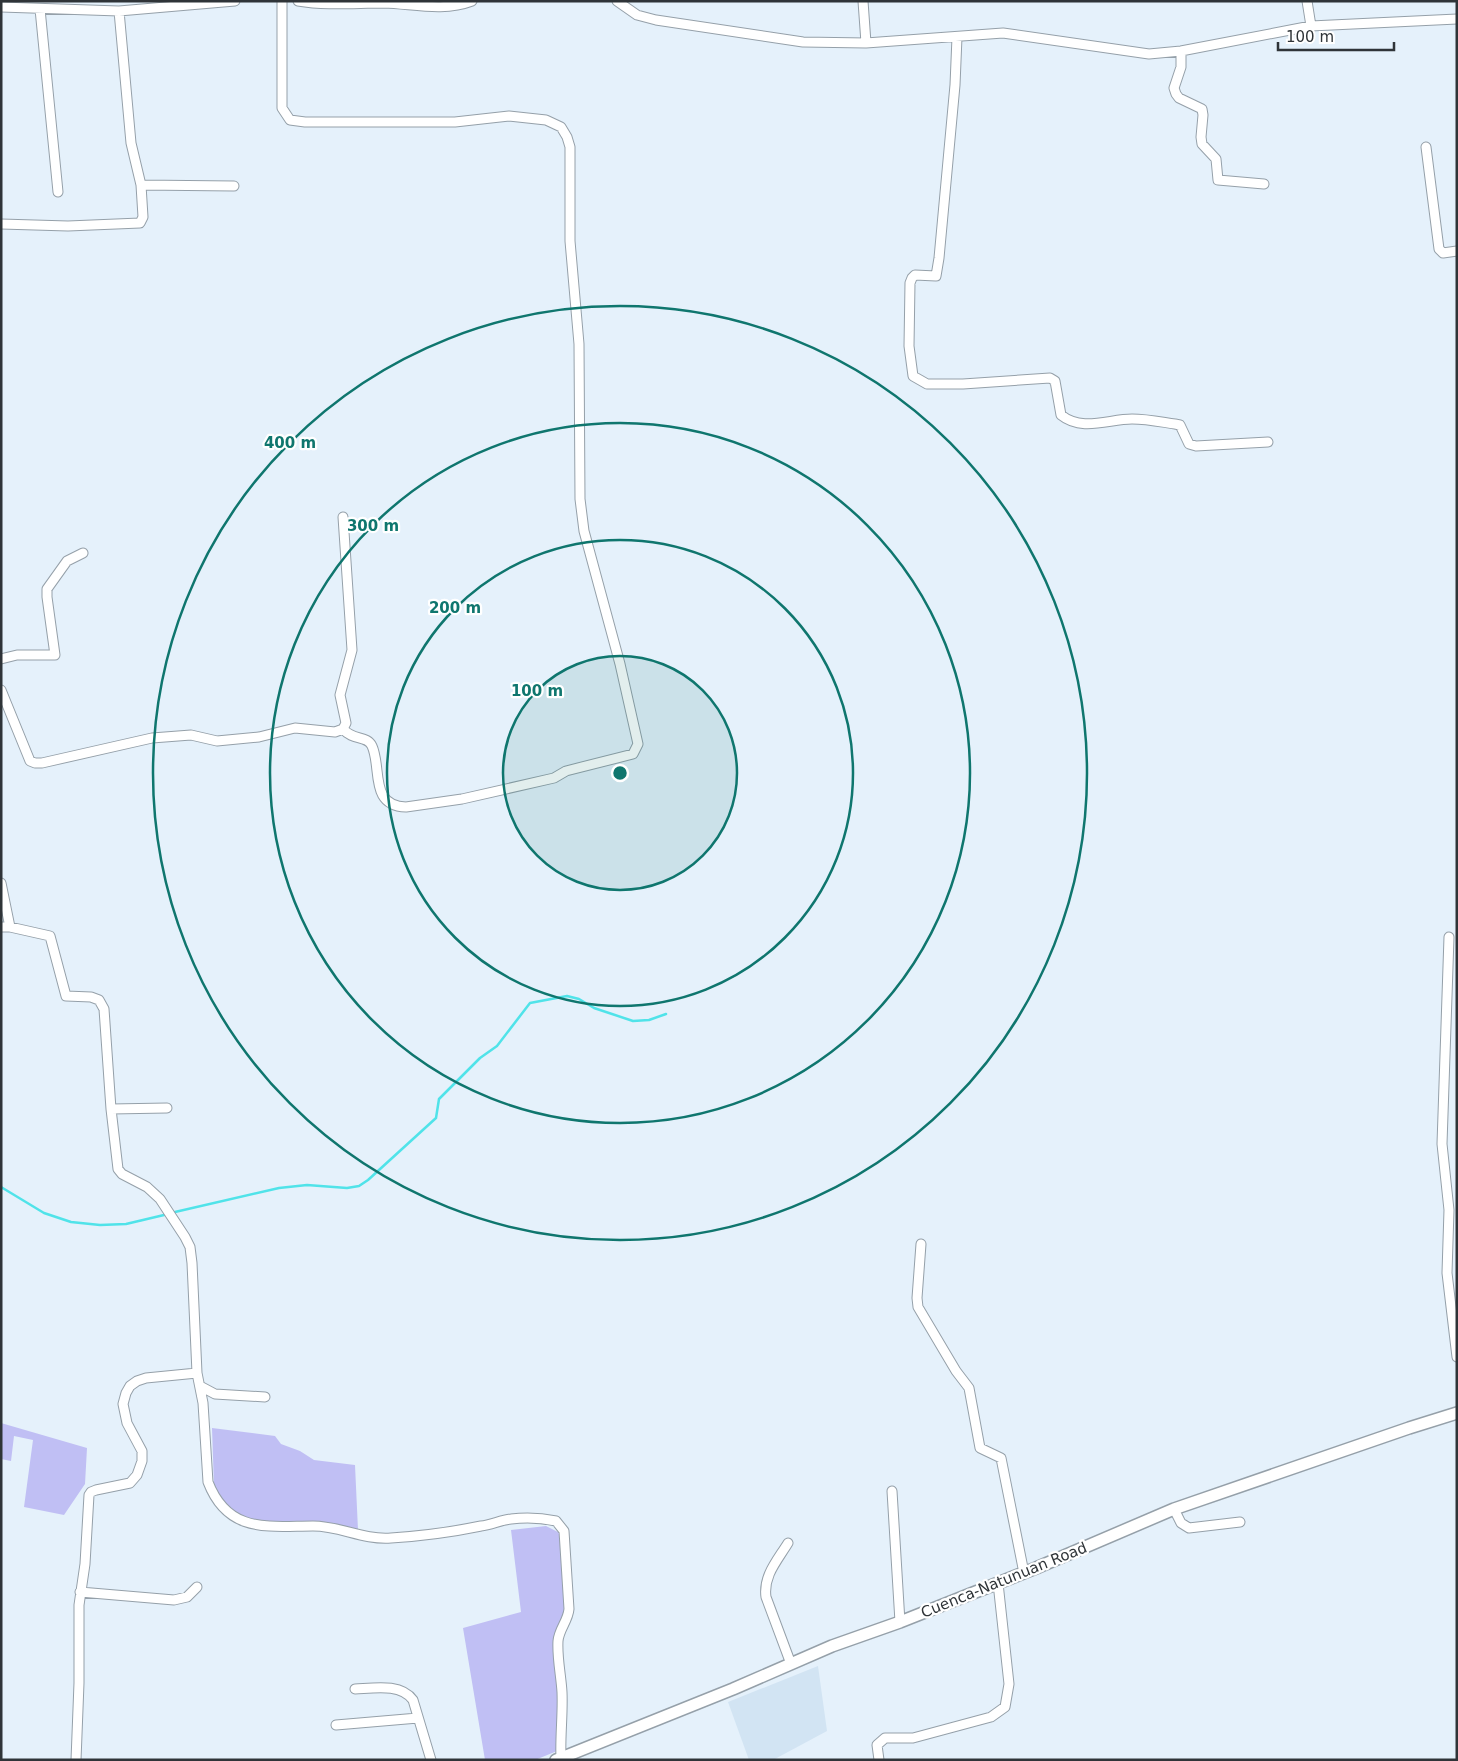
<svg xmlns="http://www.w3.org/2000/svg" width="1458" height="1761" font-family="'DejaVu Sans',sans-serif">
  <rect width="100%" height="100%" fill="#e5f1fb"/>
  <!-- built -->
  <path fill="#d2e4f3" d="M818 1666 827 1731 773 1760H749L728 1702Z"/>
  <!-- green -->
  <path fill="#c0bff4" d="M1 1423 87 1448 85 1484 64 1515 24 1507 33 1440 14 1436 11 1461 1 1459Z
    M212 1428 275 1436 281 1444 300 1451 314 1460 355 1465 358 1530 266 1526 236 1514 223 1502 214 1486Z
    M546 1526 560 1533 568 1617 558 1629 562 1749 535 1760H485L463 1628 521 1612 511 1530Z"/>
  <g fill="none" stroke-linecap="round" stroke-linejoin="round">
    <!-- stream -->
    <path stroke="#50e3e9" stroke-width="2.5" d="M1 1187 44 1213 71 1222 100 1225 126 1224 164 1215
      M175 1212 279 1188 307 1185 347 1188 359 1186 368 1180 436 1118 439 1099 480 1058 497 1046 530 1003 567 996 579 999 594 1008 633 1021 649 1020 666 1014"/>
    <defs>
      <path id="minor" d="M282 1V108L290 120 305 122H455L509 116 546 120 561 127 567 137 570 147V241L579 344 580 499 584 531 620 664 638 744 633 754 566 771 554 778 462 799 406 807C369 806 382 768 372 746 367 735 353 741 343 729
        M298 1C327 6 355 3 384 3 414 4 443 12 472 1
        M617 1 637 15 656 20 803 42 866 43 1003 33 1149 54 1181 51 1311 26 1457 19
        M863 1 866 43
        M1307 1 1311 26
        M1 7 119 11 235 1
        M40 9 58 192
        M119 11 131 143 141 185
        M957 37 955 85 939 258 936 276 915 275 912 278 910 283 909 346 913 376 927 384H963L1050 378 1055 381 1061 415C1082 432 1109 419 1132 419 1147 419 1161 422 1175 424L1180 425 1189 444 1196 446 1268 442
        M1181 51V67L1174 88 1176 94 1179 98 1202 109 1203 115 1201 137 1202 144 1216 159 1218 180 1264 184
        M1426 147 1439 249 1443 253 1457 251
        M1 224 68 226 140 223 143 217 141 185 234 186
        M1 659 17 655H55L47 597V589L67 561 83 553
        M1 690 30 761 35 763H42L152 738 191 735 217 741 259 737 295 728 335 732 343 729
        M343 729 346 723 340 695 352 650 343 517
        M1 883 10 927
        M1 927H10L50 936 66 996 91 997 99 1000 104 1009 111 1109 118 1169 122 1174 147 1187 160 1199 185 1237 190 1247 192 1263 197 1373 203 1403 208 1482C228 1534 268 1526 313 1526 341 1526 362 1540 391 1538 421 1536 452 1532 481 1526 491 1525 501 1520 511 1519 526 1517 542 1518 556 1521L564 1531 569 1609C568 1621 559 1629 558 1641 557 1658 561 1675 562 1692 563 1714 560 1736 561 1758
        M1449 937 1442 1144 1449 1210 1447 1273 1457 1357
        M111 1109 167 1108
        M921 1244 917 1298 918 1307 956 1371 969 1388 980 1448 1001 1458 1024 1573
        M200 1386 215 1394 265 1397
        M892 1491 900 1622
        M1174 1509 1181 1523 1189 1528 1240 1522
        M788 1543C777 1561 763 1576 766 1597L791 1664
        M80 1592 174 1600 187 1597 197 1587
        M355 1689C374 1688 401 1683 413 1700L431 1760
        M336 1725 418 1718
        M76 1760 79 1683V1605L85 1564 89 1495 91 1492 96 1490 130 1483 137 1475 142 1461V1451L127 1423 123 1404 126 1393 130 1386 137 1381 146 1378 197 1373
        M879 1760 877 1745 885 1738H913L991 1717 1005 1707 1009 1684 998 1583"/>
      <path id="major" d="M556 1760 733 1689 832 1646 900 1622 1036 1568 1174 1509 1409 1428 1457 1413"/>
    </defs>
    <!-- minor casing -->
    <use href="#minor" stroke="#95a0a9" stroke-width="11"/>
    <!-- major casing -->
    <use href="#major" stroke="#95a0a9" stroke-width="14"/>
    <!-- minor -->
    <use href="#minor" stroke="#fff" stroke-width="9"/>
    <!-- major -->
    <use href="#major" stroke="#fff" stroke-width="11"/>
  </g>
  <!-- distance rings -->
  <circle cx="620" cy="773" r="117" fill="#0f766e" fill-opacity=".12"/>
  <g fill="none" stroke="#0f766e" stroke-width="2.5">
    <circle cx="620" cy="773" r="117"/>
    <circle cx="620" cy="773" r="233"/>
    <circle cx="620" cy="773" r="350"/>
    <circle cx="620" cy="773" r="467"/>
  </g>
  <g text-anchor="middle" stroke-width="4.5" stroke-linejoin="round" paint-order="stroke">
    <!-- street labels -->
    <g font-size="15" fill="#2f3438" stroke="#fff">
      <text transform="translate(1004 1580) rotate(-22)" y="5">Cuenca-Natunuan Road</text>
    </g>
  </g>
  <circle cx="620" cy="773" r="8" fill="#0f766e" stroke="#fff" stroke-width="2.5"/>
  <g font-size="15" text-anchor="middle" font-weight="bold" fill="#0f766e" stroke="#fff" stroke-width="4.5" stroke-linejoin="round" paint-order="stroke">
    <text x="290" y="448">400 m</text>
    <text x="373" y="531">300 m</text>
    <text x="455" y="613">200 m</text>
    <text x="537" y="696">100 m</text>
  </g>
  <!-- border -->
  <rect width="1458" height="1761" fill="none" stroke="#2f3438" stroke-width="5"/>
  <!-- scale -->
  <path d="M1278 42v8h116v-8" fill="none" stroke="#2f3438" stroke-width="2.5"/>
  <text x="1286" y="42" font-size="15" fill="#2f3438" stroke="#ffffff" stroke-width="4" paint-order="stroke">100 m</text>
</svg>
